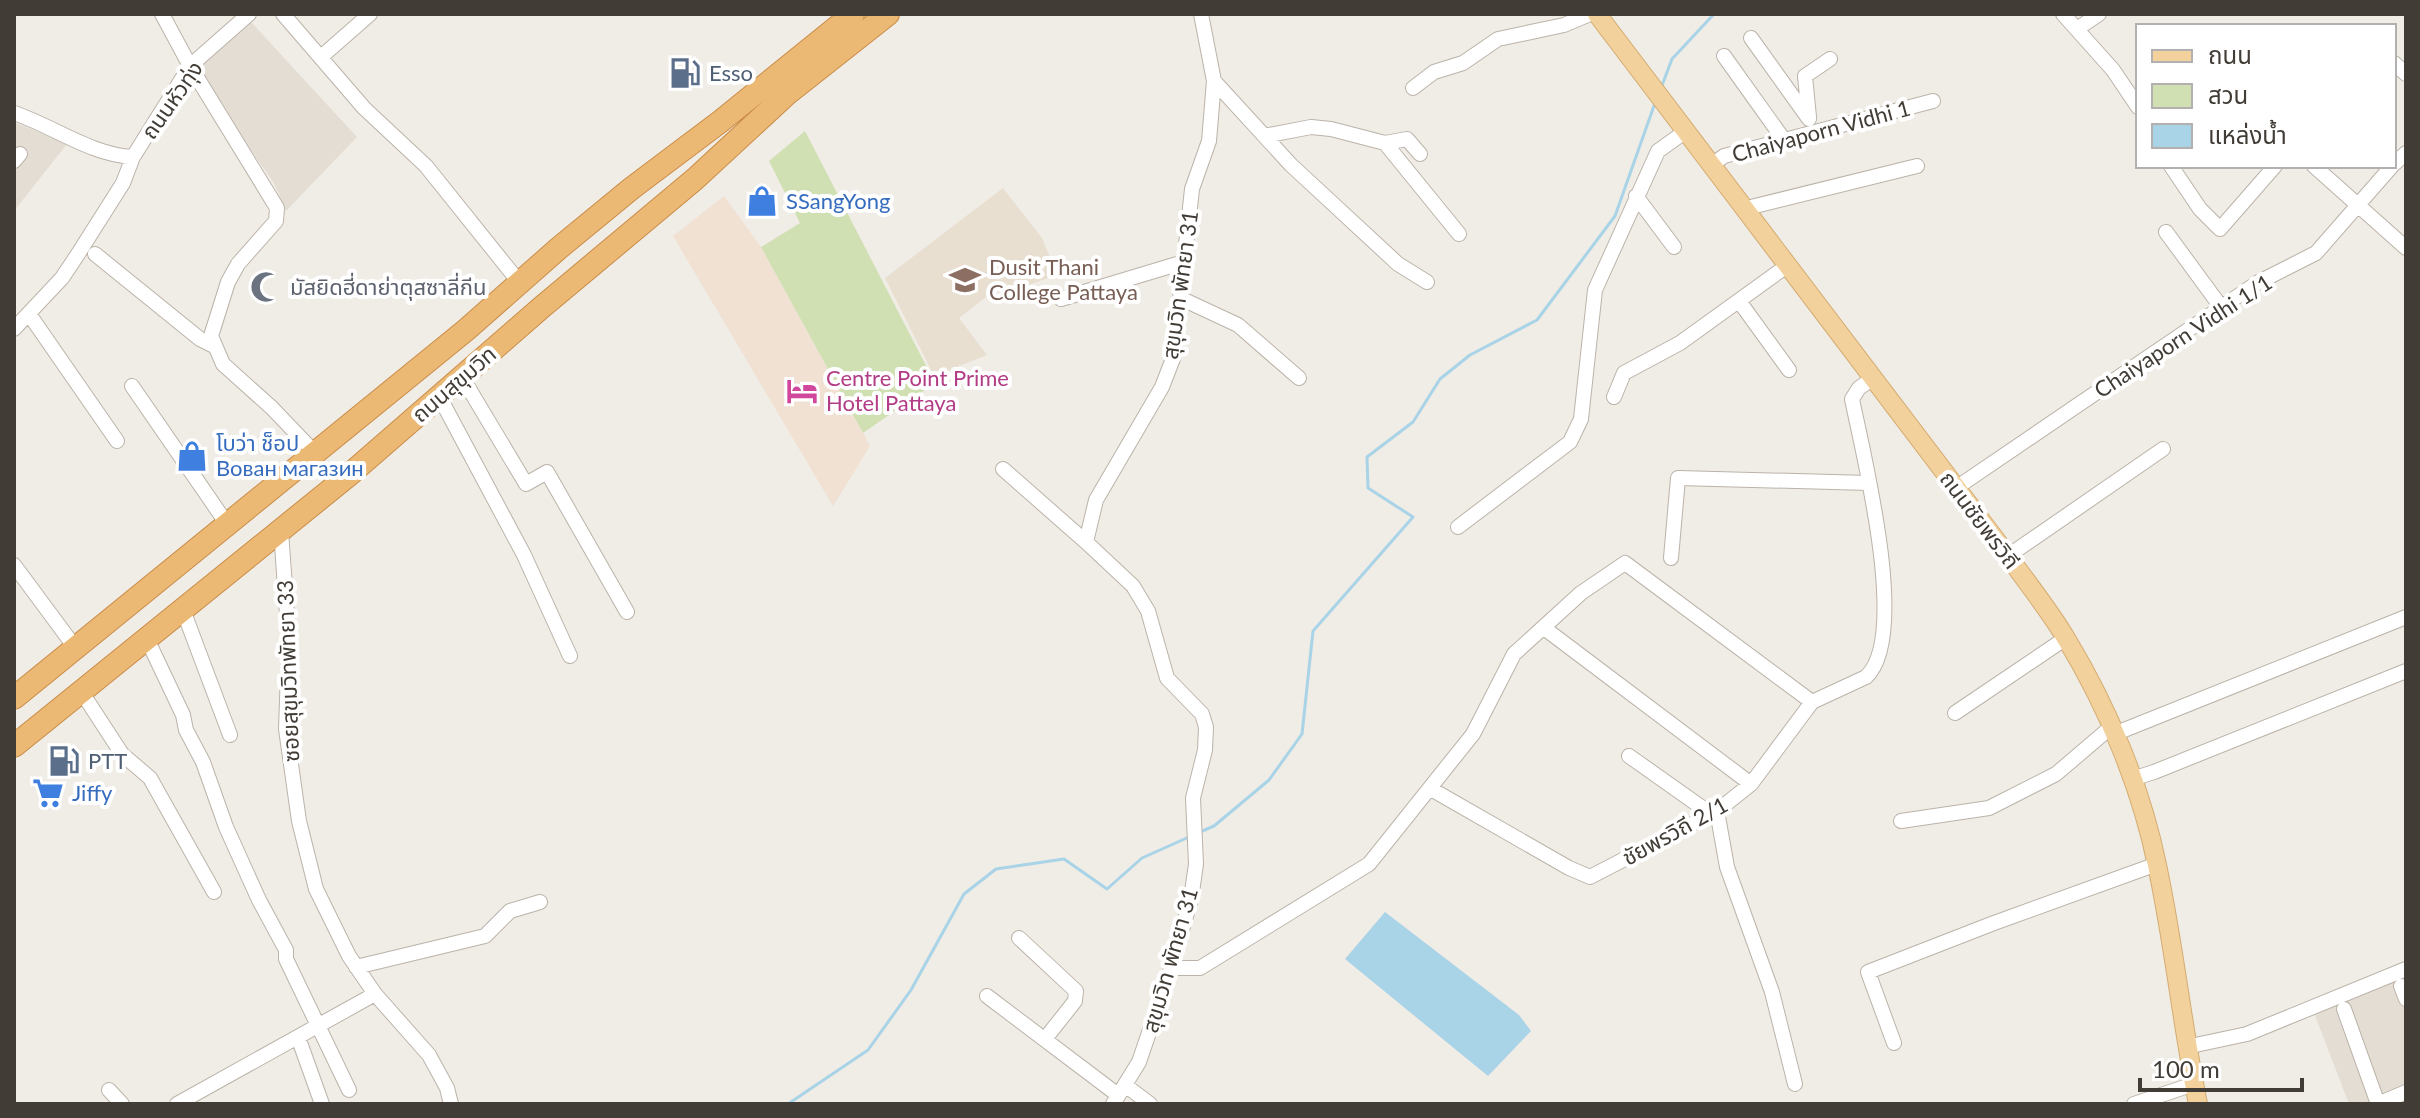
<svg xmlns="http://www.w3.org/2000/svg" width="2420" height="1118" font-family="Lato,'Noto Sans Thai',sans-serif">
  <rect width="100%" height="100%" fill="#f0ece6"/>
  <!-- residential -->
  <path fill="#e4ddd4" d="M250 21 357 137 286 211 274 183 194 70Z
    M14 122 67 144 14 211Z
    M2406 972V1104H2349L2313 1010Z"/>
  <!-- commercial -->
  <path fill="#f0e1d3" d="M724 196 761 247 870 446 833 506 673 236Z"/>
  <!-- education -->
  <path fill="#e8dfd1" d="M1003 188 1042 238 1057 275 1012 291 1004 283 959 318 987 355 934 376 885 278Z"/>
  <!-- green -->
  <path fill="#d0e0b3" d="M805 131 935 383 863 433 761 247 800 223 769 161Z"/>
  <!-- water -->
  <path fill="#a9d3e7" d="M1385 912 1519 1015 1531 1031 1488 1076 1345 959Z"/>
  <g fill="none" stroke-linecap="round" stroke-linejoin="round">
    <!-- stream -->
    <path stroke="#a9d3e7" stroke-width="3" d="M1661 88 1672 59 1714 14
      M1200 832 1214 826 1269 780 1302 734 1313 631 1413 517 1368 488 1367 457 1413 422 1440 379 1470 355 1537 320 1615 216 1655 103
      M788 1104 868 1050 911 990 964 894 996 869 1064 859 1107 889 1142 858 1189 837"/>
    <defs>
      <path id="minor" d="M162 14 190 66 277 208 276 221 238 264 228 282 211 336 223 364 272 408 315 453
        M283 14 364 108 426 166 519 282
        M2063 14 2113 70 2138 107
        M2077 29 2099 14
        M1751 38 1809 119
        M1724 56 1784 140
        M321 57 370 14
        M2394 63 2406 74
        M1214 81 1291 165 1398 264 1427 282
        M1413 88 1434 72 1463 63 1498 39 1564 25 1590 14
        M14 113C53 126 91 155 133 157
        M1809 117 1805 76 1830 59
        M1264 136 1311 127 1331 129 1385 143 1459 234
        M1385 143 1407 139 1420 154
        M14 161 20 154
        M2394 164 2406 153
        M1712 165 1724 156 1933 101
        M2171 166 2200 209 2220 229 2275 166
        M2314 166 2406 248
        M1636 196 1674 247
        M1747 208 1917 166
        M2166 232 2221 307
        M95 254 200 339 214 346
        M1180 298 1238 325 1299 378
        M1061 299 1184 262
        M1739 301 1789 370
        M29 314 117 441
        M14 329 62 278 78 254 123 183 133 157 190 66 249 14
        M462 377 526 484 547 472 627 612
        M132 386 227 524
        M439 396 524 555 570 656
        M1614 397 1624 373 1680 343 1788 265
        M1003 469 1086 542
        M1956 488 2257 283 2316 253 2392 166
        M1458 527 1570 442 1581 419 1595 290 1658 151 1686 131
        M281 531 289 643 286 729 299 821 316 889 349 956 375 994 429 1055 447 1088 451 1104
        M2008 556 2163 449
        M1671 558 1678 478 1869 483
        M14 565 74 646
        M183 610 230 735
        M1544 628 1751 784
        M147 639 183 715 186 730 203 762 226 827 259 900 286 950V959L349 1090
        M81 691 122 754 150 778 214 892
        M1955 713 2066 638
        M2114 734 2406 617
        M1629 756 1711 814
        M2132 779 2154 772 2406 671
        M1431 789 1569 868 1590 877 1717 811 1751 784 1812 702 1866 677C1910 637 1863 454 1852 399L1859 388 1872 379
        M1717 811 1727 867 1772 992 1795 1084
        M1901 821 1989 808 2056 774 2111 727
        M1019 938 1076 991 1075 1001 1045 1039
        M356 967 485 936 510 911 540 902
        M1171 968H1200L1369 864 1473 734 1514 654 1581 593 1625 563 1812 702
        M2401 986 2406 999
        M987 996 1118 1095
        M2344 1009 2378 1104
        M298 1037 322 1104
        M1894 1043 1868 972 1994 923 2157 864
        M2186 1047 2247 1034 2406 969
        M1125 1085 1150 1104
        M109 1090 122 1104
        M177 1104 375 994
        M1113 1104 1139 1062 1171 968 1191 899 1196 864 1193 798 1205 750 1206 727 1202 714 1167 678 1148 611 1133 586 1086 542 1096 500 1162 387 1174 356 1192 189 1209 141 1214 81 1201 14
        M2134 1104 2194 1084
        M2378 1104 2406 1092"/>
      <path id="major" d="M1597 14 2008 556C2028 584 2050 611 2067 640 2108 708 2141 787 2157 865 2174 944 2182 1025 2198 1104"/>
      <path id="highway" d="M14 698 466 330 559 248 632 188 721 121 853 14
        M14 746 349 475 542 307 695 179 788 93 888 14"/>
    </defs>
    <!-- minor casing -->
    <use href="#minor" stroke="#bbb3a9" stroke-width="16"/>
    <!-- major casing -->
    <use href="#major" stroke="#d4ac70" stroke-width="20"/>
    <!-- highway casing -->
    <use href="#highway" stroke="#c98c47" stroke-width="24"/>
    <!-- minor -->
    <use href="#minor" stroke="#fff" stroke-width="14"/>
    <!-- major -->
    <use href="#major" stroke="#f2d19d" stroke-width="18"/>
    <!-- highway -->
    <use href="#highway" stroke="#ecb975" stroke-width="22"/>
  </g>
  <!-- icons -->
  <defs>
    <symbol id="fuel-bare" viewBox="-9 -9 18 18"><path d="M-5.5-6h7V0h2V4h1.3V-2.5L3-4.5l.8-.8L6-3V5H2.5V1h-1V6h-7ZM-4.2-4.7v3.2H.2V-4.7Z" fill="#5c6f8a" stroke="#fff" stroke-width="2.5" paint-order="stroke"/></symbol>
    <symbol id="shop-bare" viewBox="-9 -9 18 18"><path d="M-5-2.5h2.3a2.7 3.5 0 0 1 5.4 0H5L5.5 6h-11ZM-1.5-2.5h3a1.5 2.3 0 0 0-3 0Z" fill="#3f7fe0" stroke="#fff" stroke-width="2.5" paint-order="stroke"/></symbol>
    <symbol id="university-bare" viewBox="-9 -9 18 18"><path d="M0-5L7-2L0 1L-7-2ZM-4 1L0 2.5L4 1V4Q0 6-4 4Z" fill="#8d6e63" stroke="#fff" stroke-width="2.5" paint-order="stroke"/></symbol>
    <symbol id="mosque-bare" viewBox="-9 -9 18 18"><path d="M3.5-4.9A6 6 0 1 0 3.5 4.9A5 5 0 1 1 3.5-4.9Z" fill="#6b7280" stroke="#fff" stroke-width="2.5" paint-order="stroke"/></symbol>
    <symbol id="hotel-bare" viewBox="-9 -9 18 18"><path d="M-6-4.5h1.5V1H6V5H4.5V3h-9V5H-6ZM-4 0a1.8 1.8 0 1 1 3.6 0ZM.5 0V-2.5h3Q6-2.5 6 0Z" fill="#d1479c" stroke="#fff" stroke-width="2.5" paint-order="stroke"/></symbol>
    <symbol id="supermarket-bare" viewBox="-9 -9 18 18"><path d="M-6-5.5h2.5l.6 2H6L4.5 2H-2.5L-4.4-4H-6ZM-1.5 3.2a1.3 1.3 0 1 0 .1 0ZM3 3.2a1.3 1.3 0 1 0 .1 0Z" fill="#3f7fe0" stroke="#fff" stroke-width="2.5" paint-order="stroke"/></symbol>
  </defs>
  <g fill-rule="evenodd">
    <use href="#fuel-bare" x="663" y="51" width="44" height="44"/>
    <use href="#shop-bare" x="740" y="179" width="44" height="44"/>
    <use href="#university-bare" x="943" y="258" width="44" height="44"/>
    <use href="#mosque-bare" x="244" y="265" width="44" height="44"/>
    <use href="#hotel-bare" x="780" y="369" width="44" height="44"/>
    <use href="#shop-bare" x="170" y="434" width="44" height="44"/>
    <use href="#fuel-bare" x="42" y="739" width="44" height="44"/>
    <use href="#supermarket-bare" x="26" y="771" width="44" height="44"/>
  </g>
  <g text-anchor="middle" stroke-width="8" stroke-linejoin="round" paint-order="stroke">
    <!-- service labels -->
    <g font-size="22" fill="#4e5e75" stroke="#fff" text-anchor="start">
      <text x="709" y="81">Esso</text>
      <text x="88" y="769">PTT</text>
    </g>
    <!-- street labels -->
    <g font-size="22" fill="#423c36" stroke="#fff">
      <text transform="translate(172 100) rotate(-55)" y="8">ถนนหัวทุ่ง</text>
      <text transform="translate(1821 131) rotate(-15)" y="8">Chaiyaporn Vidhi 1</text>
      <text transform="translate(1180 285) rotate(-82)" y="8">สุขุมวิท พัทยา 31</text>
      <text transform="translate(2183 336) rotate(-33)" y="8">Chaiyaporn Vidhi 1/1</text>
      <text transform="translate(454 384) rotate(-41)" y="8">ถนนสุขุมวิท</text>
      <text transform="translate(1980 520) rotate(53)" y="8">ถนนชัยพรวิถี</text>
      <text transform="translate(288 671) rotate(-92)" y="8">ซอยสุขุมวิทพัทยา 33</text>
      <text transform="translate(1675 831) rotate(-29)" y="8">ชัยพรวิถี 2/1</text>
      <text transform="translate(1170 960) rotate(-74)" y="8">สุขุมวิท พัทยา 31</text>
    </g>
    <!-- shop labels -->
    <g font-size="22" fill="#366cbe" stroke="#fff" text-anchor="start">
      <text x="786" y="209">SSangYong</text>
      <text x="216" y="451">โบว่า ช็อป<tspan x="216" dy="25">Вован магазин</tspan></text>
      <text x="72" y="801">Jiffy</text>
    </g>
    <!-- education labels -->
    <g font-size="22" fill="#785e54" stroke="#fff" text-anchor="start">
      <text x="989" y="275">Dusit Thani<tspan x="989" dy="25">College Pattaya</tspan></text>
    </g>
    <!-- worship labels -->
    <g font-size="22" fill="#5b616d" stroke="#fff" text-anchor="start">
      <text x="290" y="295">มัสยิดฮี่ดาย่าตุสซาลี่กีน</text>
    </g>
    <!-- hotel labels -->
    <g font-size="22" fill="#b23c85" stroke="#fff" text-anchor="start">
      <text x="826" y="386">Centre Point Prime<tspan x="826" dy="25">Hotel Pattaya</tspan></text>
    </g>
  </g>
  <!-- border -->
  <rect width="2420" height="1118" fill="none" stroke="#423c36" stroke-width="32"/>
  <!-- legend -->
  <rect x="2136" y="24" width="260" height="144" fill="#ffffff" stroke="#b3b1af" stroke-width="2"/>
  <rect x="2152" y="50" width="40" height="12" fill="#f2d19d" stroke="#b3b1af" stroke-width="2"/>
  <text x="2208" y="64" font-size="24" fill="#423c36">ถนน</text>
  <rect x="2152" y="84" width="40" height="24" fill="#d0e0b3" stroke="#b3b1af" stroke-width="2"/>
  <text x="2208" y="104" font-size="24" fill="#423c36">สวน</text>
  <rect x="2152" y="124" width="40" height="24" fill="#a9d3e7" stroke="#b3b1af" stroke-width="2"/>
  <text x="2208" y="144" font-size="24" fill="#423c36">แหล่งน้ำ</text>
  <!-- scale -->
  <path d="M2140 1078v12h162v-12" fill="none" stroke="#423c36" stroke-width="4"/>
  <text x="2152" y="1078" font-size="24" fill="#423c36" stroke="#ffffff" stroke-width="6" paint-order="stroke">100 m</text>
</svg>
